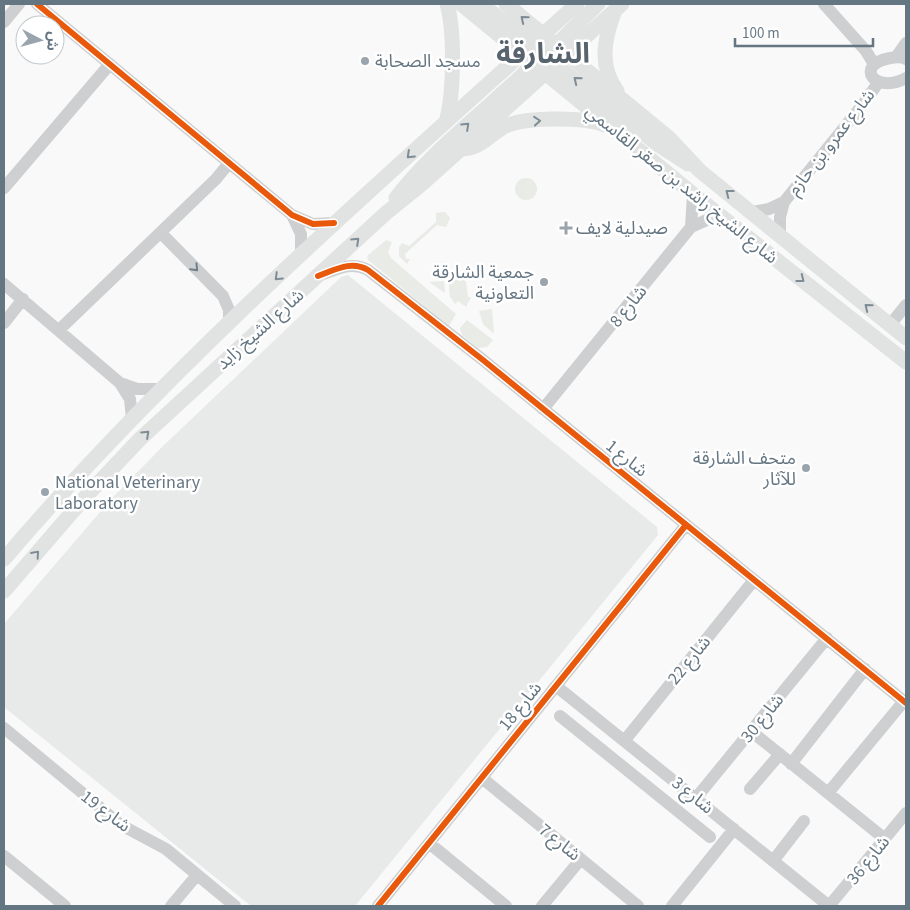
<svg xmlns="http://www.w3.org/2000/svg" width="910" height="910" font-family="'Source Sans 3','Noto Sans Arabic',sans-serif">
  <rect width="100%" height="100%" fill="#f9f9f9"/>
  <!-- built -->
  <path fill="#e8e9e9" d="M348 275 657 527 658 535 355 906H251L4 707V624L113 497 162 447 341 277Z"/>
  <!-- green -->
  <path fill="#e8ebe6" d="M515 189a11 11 0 1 1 22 0a11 11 0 1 1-22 0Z
    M445 212 450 218 446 227 437 225 405 254 406 259H410L407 264 399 256V247L402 243 409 246 436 222V213Z
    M386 240 392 242 388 252 391 258 456 314 449 326 368 260 367 256Z
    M465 275 468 297H471L466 307 458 301 455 304 450 297 448 277Z
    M444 281 445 293 429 282Z
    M492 309 494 334 483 324 479 311Z
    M467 320 493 340 487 347 478 348 462 335 460 328Z"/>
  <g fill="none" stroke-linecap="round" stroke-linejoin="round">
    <!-- minor -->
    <path stroke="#cecfd0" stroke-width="12" d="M37 4 292 215 313 224 334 223
      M824 4 866 51 874 64
      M4 22 19 4
      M896 57 906 43
      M906 59C901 56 897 57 890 58 853 65 875 95 906 78
      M4 188 110 64
      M753 212 769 209 784 202
      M292 215 301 234V255
      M691 227 718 215
      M161 233 223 296 229 310V324
      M780 233V217L784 202 864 103 878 83
      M321 275C337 269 352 261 368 270L483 360 906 703
      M4 284 120 383 130 399 132 418
      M4 323 23 299
      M890 325 906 305
      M59 330 216 179 229 163
      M120 383 137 389H161
      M543 409 691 227 693 194
      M556 686 829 906
      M560 716 710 837
      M4 728 121 825 166 849 235 906
      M751 731 885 839
      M625 740 754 580
      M791 764 865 669
      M482 778 638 906
      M750 789 780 754
      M828 793 904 701
      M696 798 827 638
      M429 843 506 906
      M4 856 65 906
      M773 861 804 821
      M171 906 197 875
      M378 906 686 525
      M542 906 581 859
      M672 906 734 829
      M829 906 906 813"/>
    <!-- major -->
    <path stroke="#e1e2e2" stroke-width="15" d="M461 4 693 194 906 362
      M481 4 539 49
      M506 4 668 137 700 171 906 338
      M614 13C604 40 599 66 617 91
      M549 52 598 4
      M549 60 660 146 688 164
      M446 122C454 94 455 32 447 4
      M462 149C481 148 487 137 502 128 521 116 585 117 605 125
      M396 198C424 161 461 131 495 100 509 86 529 73 537 55
      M4 559C177 357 380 182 577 4
      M4 591 87 495 140 439 386 213 422 184 622 4"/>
    <defs>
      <path id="cycleway" d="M37 4 292 215 313 224 334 223
        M318 276C335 270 351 260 368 270L483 360 906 703
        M378 906 686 525"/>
    </defs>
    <!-- cycleway casing -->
    <use href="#cycleway" stroke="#fff" stroke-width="9"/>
    <!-- cycleway -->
    <use href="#cycleway" stroke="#e8590c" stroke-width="6"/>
  </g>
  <!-- one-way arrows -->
  <defs><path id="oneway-chevron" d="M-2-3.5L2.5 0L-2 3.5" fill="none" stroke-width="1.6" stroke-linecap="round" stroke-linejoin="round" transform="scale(1.25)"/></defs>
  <g stroke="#7e8c96">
    <use href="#oneway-chevron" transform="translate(524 19) rotate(-141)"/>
    <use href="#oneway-chevron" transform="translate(577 80) rotate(-141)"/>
    <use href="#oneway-chevron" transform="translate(537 121) rotate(-5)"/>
    <use href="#oneway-chevron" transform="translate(466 126) rotate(-43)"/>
    <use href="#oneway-chevron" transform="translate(410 155) rotate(137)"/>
    <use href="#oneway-chevron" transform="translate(729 193) rotate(-142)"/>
    <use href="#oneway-chevron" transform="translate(356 241) rotate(-43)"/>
    <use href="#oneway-chevron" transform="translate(278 277) rotate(136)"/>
    <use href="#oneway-chevron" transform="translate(801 279) rotate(38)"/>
    <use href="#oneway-chevron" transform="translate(868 307) rotate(-141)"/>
    <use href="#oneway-chevron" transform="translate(146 434) rotate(-43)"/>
    <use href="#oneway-chevron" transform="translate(36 554) rotate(-49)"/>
  </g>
  <use stroke="#707f8b" href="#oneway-chevron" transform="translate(195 268) rotate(46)"/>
  <!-- markers -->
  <g fill="#99a4ac" stroke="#fff" stroke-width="2">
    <circle cx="365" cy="61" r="5"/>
    <path d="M563.5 220.5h5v5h5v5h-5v5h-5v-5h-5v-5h5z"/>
    <circle cx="544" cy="282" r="5"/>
    <circle cx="806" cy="468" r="5"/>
    <circle cx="45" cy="492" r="5"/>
  </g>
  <g text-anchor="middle" stroke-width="5" stroke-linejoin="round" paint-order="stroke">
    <!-- poi labels -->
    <g font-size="18" fill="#657683" stroke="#fff" text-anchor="start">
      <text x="375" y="67">مسجد الصحابة</text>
      <text x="576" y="234">صيدلية لايف</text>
      <text x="534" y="278" text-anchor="end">جمعية الشارقة<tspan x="534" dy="21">التعاونية</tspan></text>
      <text x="796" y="464" text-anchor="end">متحف الشارقة<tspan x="796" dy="21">للآثار</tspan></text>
      <text x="55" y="488">National Veterinary<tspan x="55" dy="21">Laboratory</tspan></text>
    </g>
    <!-- street labels -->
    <g font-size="18" fill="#657683" stroke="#fff">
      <text transform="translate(831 142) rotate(-52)" y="6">شارع عمرو بن حازم</text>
      <text transform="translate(682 184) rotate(39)" y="6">شارع الشيخ راشد بن صقر القاسمي</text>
      <text transform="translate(628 306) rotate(-51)" y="6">شارع 8</text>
      <text transform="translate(260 329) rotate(-42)" y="6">شارع الشيخ زايد</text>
      <text transform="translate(627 458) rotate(39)" y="6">شارع 1</text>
      <text transform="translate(689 660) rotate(-51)" y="6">شارع 22</text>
      <text transform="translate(520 706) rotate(-51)" y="6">شارع 18</text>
      <text transform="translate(762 718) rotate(-51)" y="6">شارع 30</text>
      <text transform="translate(693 795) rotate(39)" y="6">شارع 3</text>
      <text transform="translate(106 811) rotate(37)" y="6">شارع 19</text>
      <text transform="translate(560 842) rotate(39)" y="6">شارع 7</text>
      <text transform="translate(868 860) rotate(-51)" y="6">شارع 36</text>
    </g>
    <!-- town labels -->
    <g font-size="28" font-weight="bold" fill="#57646e" stroke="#fff">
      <text x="543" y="63">الشارقة</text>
    </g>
  </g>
  <!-- border -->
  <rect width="910" height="910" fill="none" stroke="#657683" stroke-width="10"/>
  <!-- north arrow -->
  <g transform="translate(40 40) rotate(96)"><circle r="24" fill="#ffffff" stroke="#c1c8cd"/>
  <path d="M0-4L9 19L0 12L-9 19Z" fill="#99a4ac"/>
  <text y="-8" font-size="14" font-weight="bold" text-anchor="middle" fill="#657683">ش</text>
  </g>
  <!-- scale -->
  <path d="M735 38v8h138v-8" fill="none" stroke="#657683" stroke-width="2.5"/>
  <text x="742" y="38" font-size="15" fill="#657683" stroke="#ffffff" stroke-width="4" paint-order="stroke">100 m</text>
</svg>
